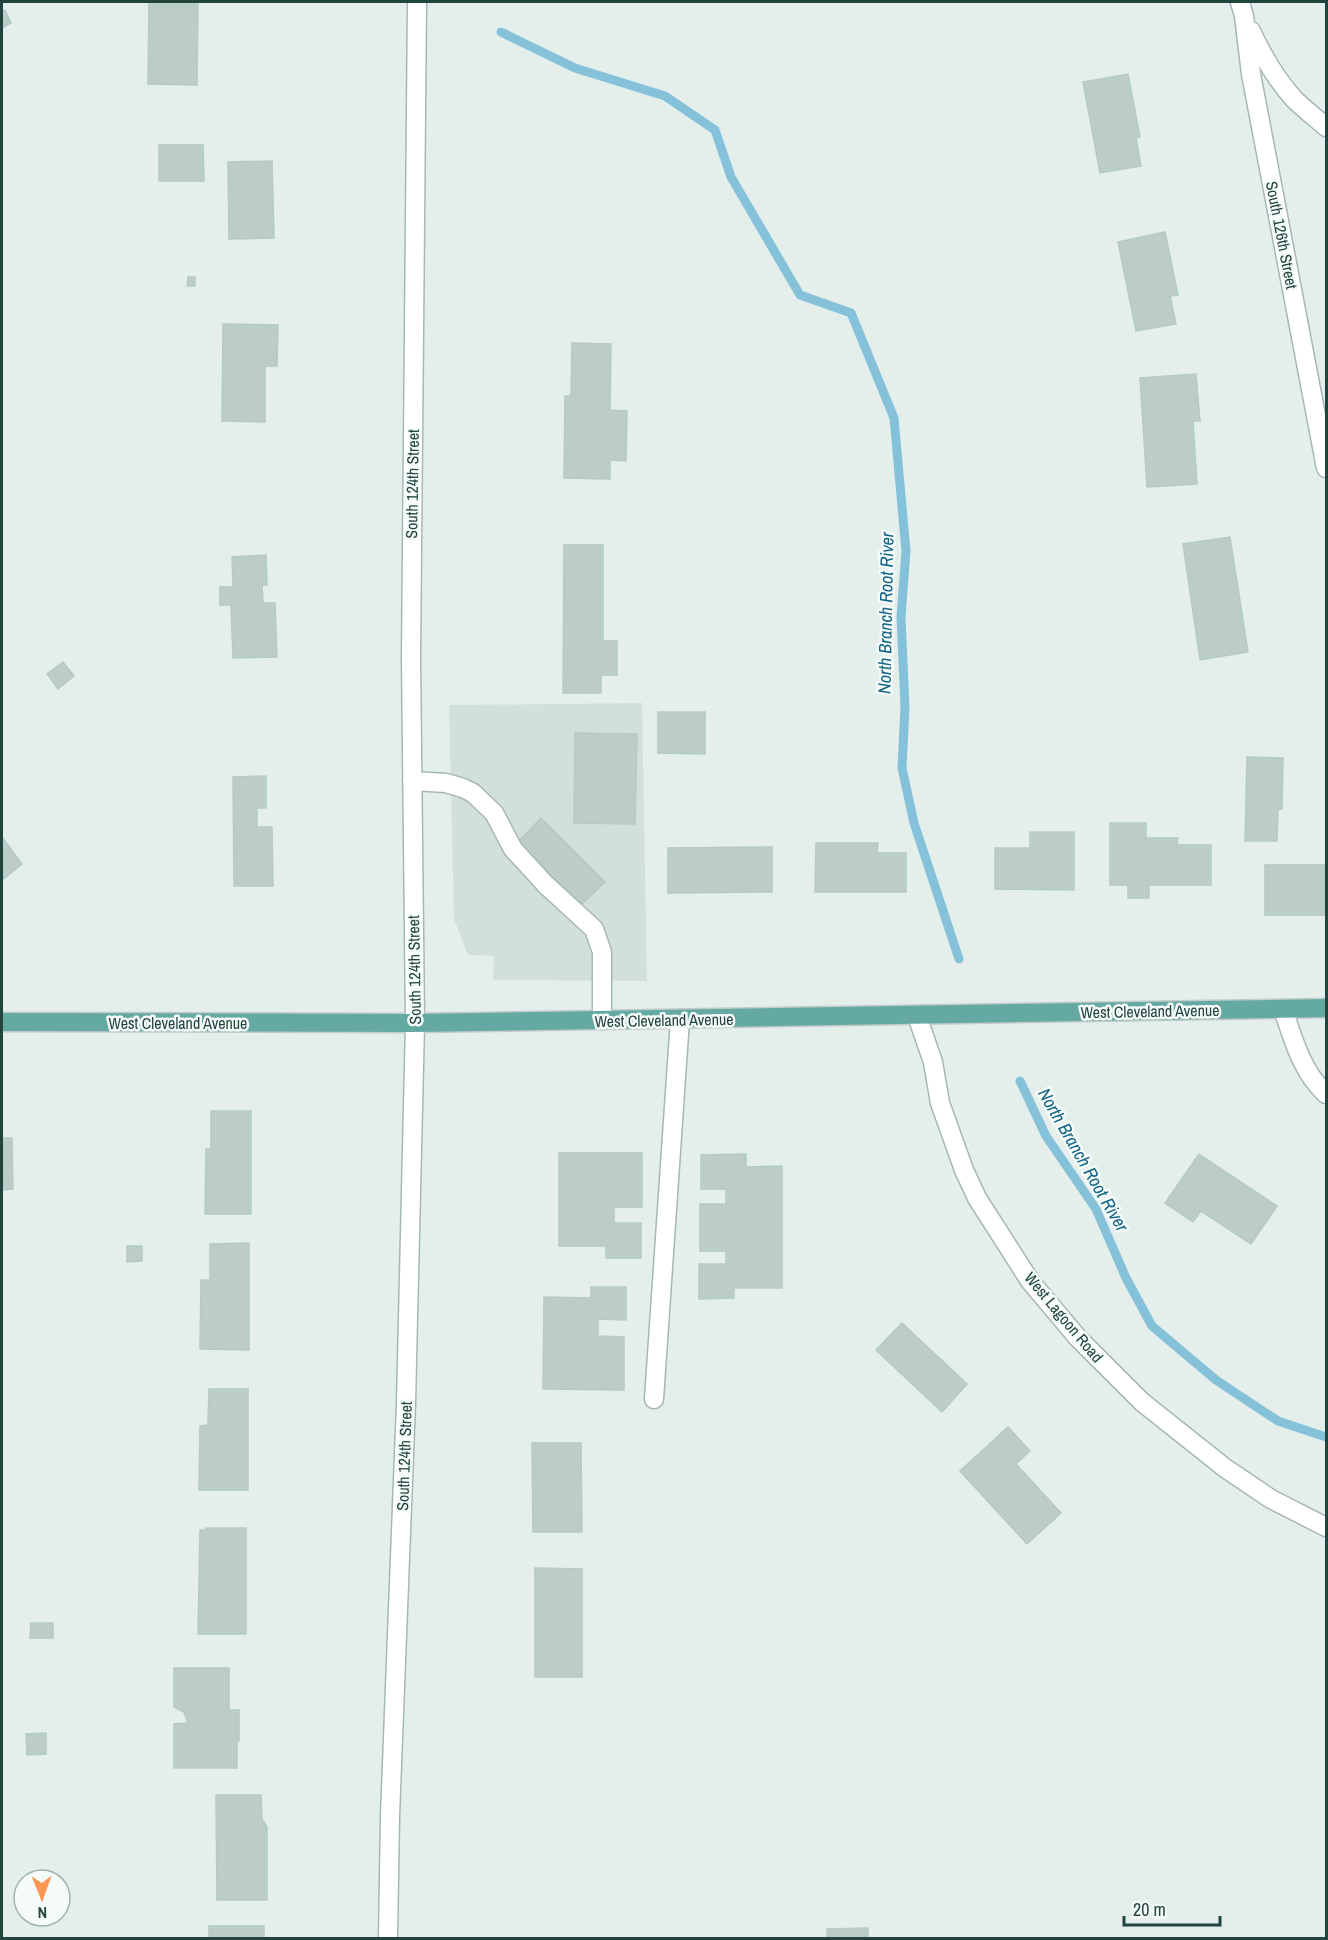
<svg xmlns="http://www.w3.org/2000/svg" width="1328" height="1940" font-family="'Archivo Narrow',sans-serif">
  <rect width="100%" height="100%" fill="#e4efec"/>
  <!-- built -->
  <path fill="#d2e0db" d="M642 703 647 981 493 980 494 956 468 955 454 919 449 705Z"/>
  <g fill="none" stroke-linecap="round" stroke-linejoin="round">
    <!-- stream -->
    <path stroke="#86c1da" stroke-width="9" d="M501 32 575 68 665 96 715 130 731 177 800 295 851 313 894 418 906 551 901 617 905 707 902 768 914 823 959 959
      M1020 1081 1046 1136 1096 1209 1126 1278 1152 1326 1216 1380 1278 1421 1326 1437"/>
  </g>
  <!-- building -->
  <path fill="#bccdc8" stroke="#b5cac4" stroke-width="1.5" d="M149 2H198L197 85 148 84Z
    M5 10 11 23 2 28V12Z
    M1128 74 1140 137 1136 138 1141 166 1100 173 1083 82Z
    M159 145H203L204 181H159Z
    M272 161 274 238 229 239 228 162Z
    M1165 232 1178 295 1170 296 1176 324 1136 331 1118 242Z
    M188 277H195V286H187Z
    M223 324 278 325 277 366H265V422L222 421Z
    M572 343 611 344 610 410 627 411 626 461 610 460V479L564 478 565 396H571Z
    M1196 374 1200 421H1193L1197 484 1147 487 1140 378Z
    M1230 537 1248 652 1200 660 1183 544Z
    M564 545H603V641H617V675H601V693H563Z
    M266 555 267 585H262L263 603H275L277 657 233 658 231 605H220V587H233L232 557Z
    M63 662 74 676 58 689 47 674Z
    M658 712H705V754L658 753Z
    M575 733 637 734 635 824 574 823Z
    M1247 757 1283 758 1282 809H1278L1277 841H1245Z
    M266 776V808H257V827H272L273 886H234L233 777Z
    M541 818 605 882 579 907 516 844Z
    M1110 823H1146V838H1178L1177 845H1211V885H1149V898H1128V885H1110Z
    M1030 832H1074V890L995 889V848H1030Z
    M2 837 22 864 2 880Z
    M816 843H878L877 853H906V892H815Z
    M772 847V892L668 893V848Z
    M1265 865H1325V915H1265Z
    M211 1111H251V1214H205L206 1149H211Z
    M2 1138H12L13 1189 2 1190Z
    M559 1153H642V1207H614V1223H641V1258H606V1246H559Z
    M746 1154V1167L782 1166V1288H734V1298L699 1299V1264H726V1251H700V1204H726V1189H701V1155Z
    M1199 1154 1277 1206 1251 1244 1201 1211 1193 1222 1165 1203Z
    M249 1243V1350L200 1349 201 1280H210V1244Z
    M127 1246H142V1261L127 1262Z
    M591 1287H626V1320L598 1319V1336L624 1337V1390L543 1389 544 1297 591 1298Z
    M902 1323 967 1384 942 1412 876 1350Z
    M209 1389H248V1490H199L200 1426 208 1425Z
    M1008 1427 1030 1451 1016 1464 1061 1513 1027 1544 960 1471Z
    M532 1443H581L582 1532H533Z
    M206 1528H246V1634H198L200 1530H206Z
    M535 1568 582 1569V1677H535Z
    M31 1623H53V1638H30Z
    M174 1668H229V1710H239V1741H237V1768H174V1724L188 1723 184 1712 174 1707Z
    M46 1733V1754L27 1755 26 1734Z
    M216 1795H261L262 1819 267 1827V1900H217Z
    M209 1926H264V1938H209Z
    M868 1928V1938H827V1929Z"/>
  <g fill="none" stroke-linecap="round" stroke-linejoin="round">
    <defs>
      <path id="minor" d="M1240 2 1244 16 1251 74 1326 468
        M1251 31C1262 55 1276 79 1294 99 1304 109 1316 118 1326 127
        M412 781 446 783 463 788 473 793 494 813 513 849 546 885 594 929 602 952V1020
        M1283 1009C1293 1039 1302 1072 1326 1094
        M917 1016 933 1062 940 1103 964 1170 977 1198 1030 1281 1078 1338 1142 1402 1225 1468 1271 1499 1326 1527
        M654 1399 680 1019
        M388 1938 390 1816 406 1403 415 1023 411 658 417 2"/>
      <path id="major" d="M2 1022 415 1023 1326 1008"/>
    </defs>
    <!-- minor casing -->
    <use href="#minor" stroke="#a6b8b5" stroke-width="21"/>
    <!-- major casing -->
    <use href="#major" stroke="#c1cbc9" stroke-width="21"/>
    <!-- minor -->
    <use href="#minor" stroke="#fff" stroke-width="18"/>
    <!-- major -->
    <use href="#major" stroke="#64aaa2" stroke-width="18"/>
  </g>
  <g text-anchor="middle" stroke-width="5" stroke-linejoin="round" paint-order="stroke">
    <!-- street labels -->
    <g font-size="16" fill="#21443f" stroke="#f5fbf9">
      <text transform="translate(1282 235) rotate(79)" y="6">South 126th Street</text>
      <text transform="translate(412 484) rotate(-89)" y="6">South 124th Street</text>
      <text transform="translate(414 970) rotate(-91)" y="6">South 124th Street</text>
      <text transform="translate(1150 1011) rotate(-1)" y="6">West Cleveland Avenue</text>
      <text transform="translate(664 1020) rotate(-1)" y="6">West Cleveland Avenue</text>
      <text x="178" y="1029">West Cleveland Avenue</text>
      <text transform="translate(1064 1317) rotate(50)" y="6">West Lagoon Road</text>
      <text transform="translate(404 1456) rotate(-88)" y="6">South 124th Street</text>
    </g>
    <!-- water labels -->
    <g font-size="18" font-style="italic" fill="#136488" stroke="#f5fbf9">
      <text transform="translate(886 613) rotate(-89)" y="6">North Branch Root River</text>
      <text transform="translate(1083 1160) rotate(60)" y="6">North Branch Root River</text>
    </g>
  </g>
  <!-- border -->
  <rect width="1328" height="1940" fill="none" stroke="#21443f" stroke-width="6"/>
  <!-- north arrow -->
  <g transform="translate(42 1898) rotate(179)"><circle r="28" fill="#f5fbf9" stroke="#a0b2af" stroke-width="1.5"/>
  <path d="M0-4.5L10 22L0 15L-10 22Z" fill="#ff9552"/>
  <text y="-9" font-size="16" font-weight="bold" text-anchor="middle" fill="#21443f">N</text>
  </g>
  <!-- scale -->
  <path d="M1124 1916v9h96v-9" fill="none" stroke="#21443f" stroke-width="3"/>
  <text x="1133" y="1916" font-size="18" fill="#21443f" stroke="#f5fbf9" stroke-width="4.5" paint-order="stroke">20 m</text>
</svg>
